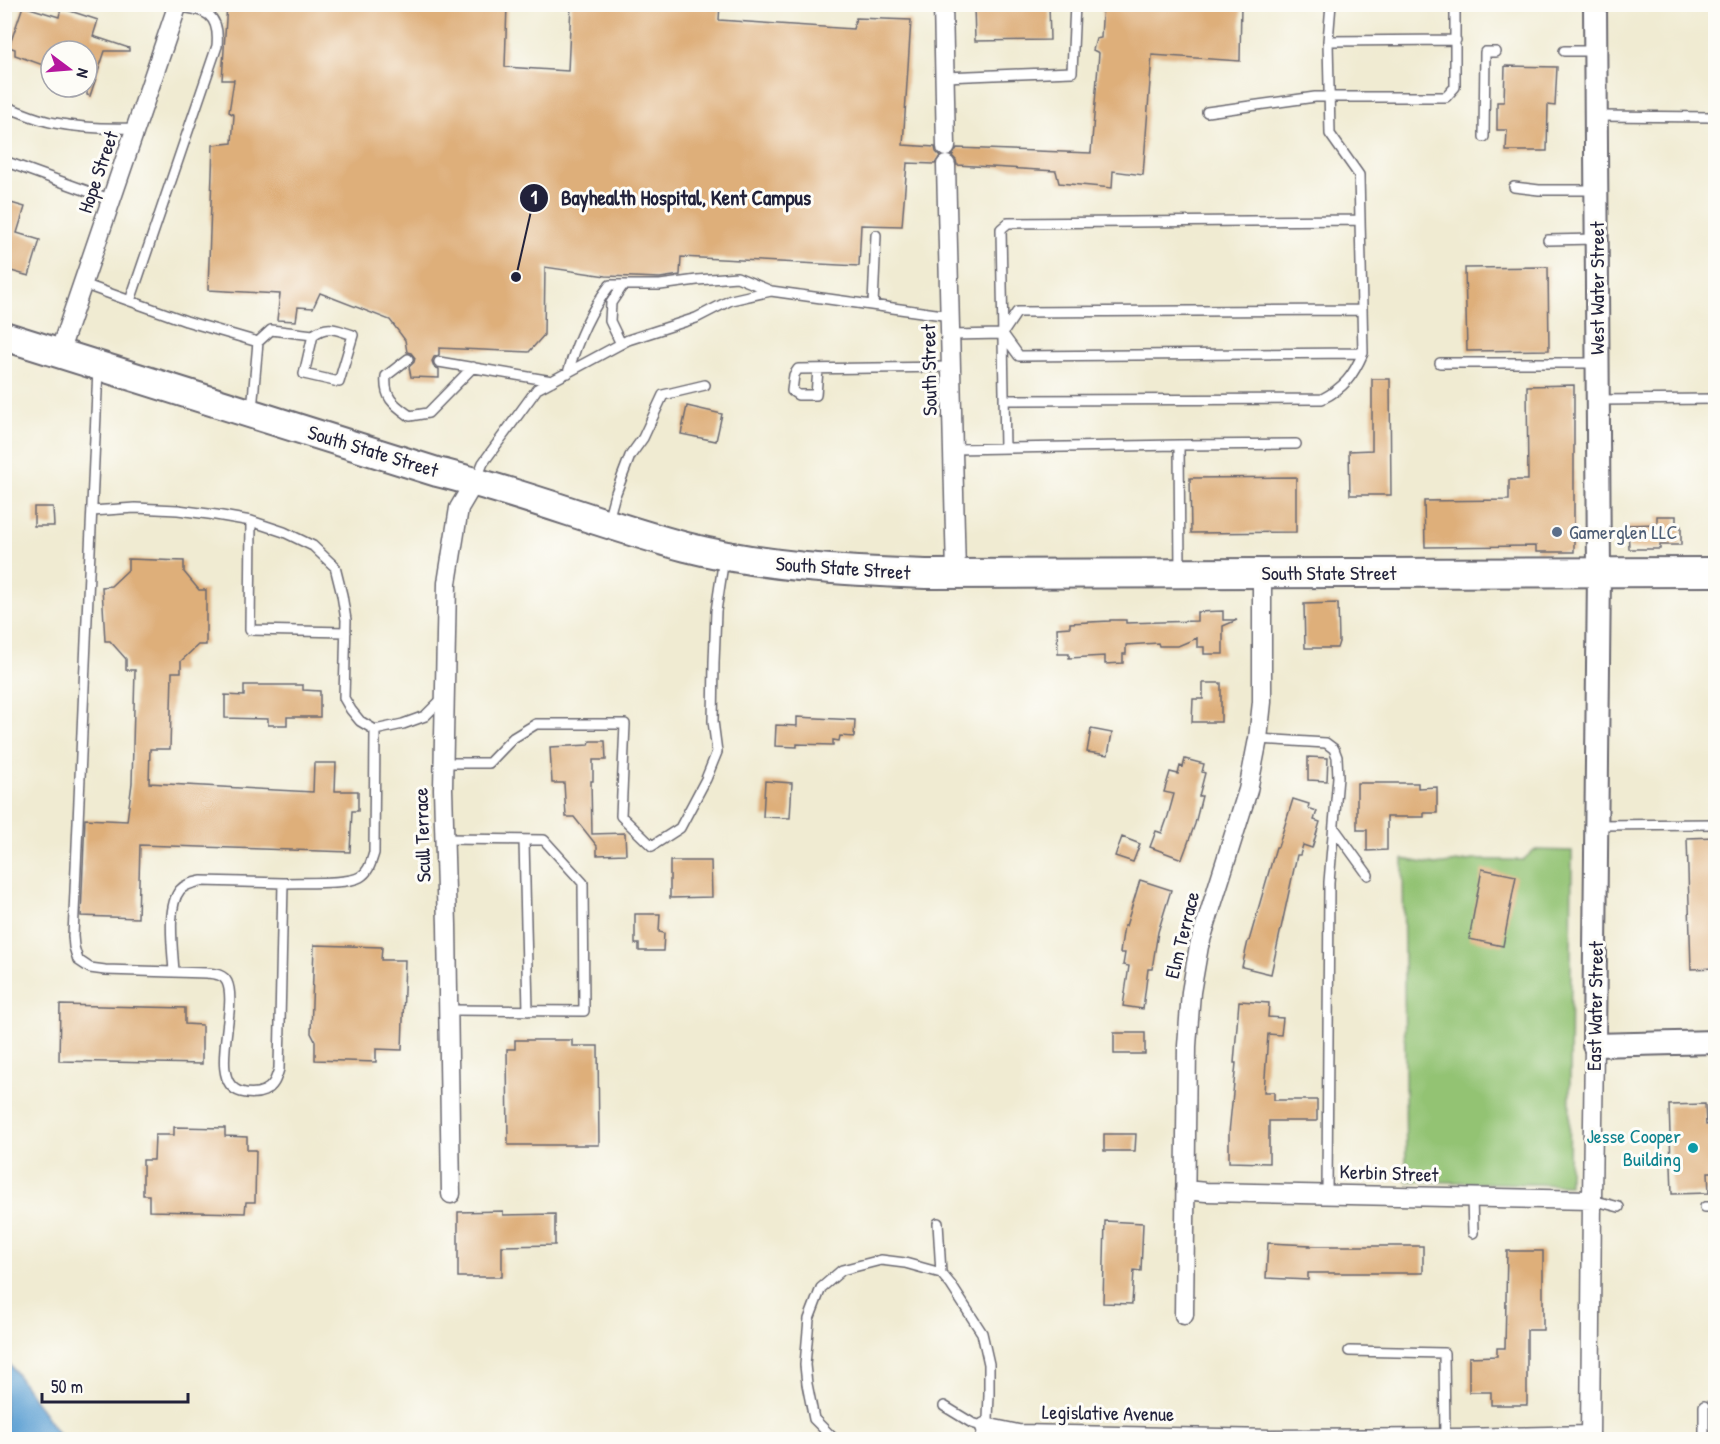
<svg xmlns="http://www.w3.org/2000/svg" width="1720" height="1444" font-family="'Patrick Hand',sans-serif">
  <rect width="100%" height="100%" fill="#fdfcf7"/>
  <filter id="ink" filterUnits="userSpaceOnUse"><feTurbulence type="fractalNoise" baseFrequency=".0167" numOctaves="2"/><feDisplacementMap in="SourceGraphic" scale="12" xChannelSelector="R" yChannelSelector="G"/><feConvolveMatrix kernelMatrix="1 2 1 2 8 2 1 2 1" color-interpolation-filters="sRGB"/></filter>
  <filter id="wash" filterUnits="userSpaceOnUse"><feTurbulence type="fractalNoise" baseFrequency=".008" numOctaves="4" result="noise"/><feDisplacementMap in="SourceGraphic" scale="24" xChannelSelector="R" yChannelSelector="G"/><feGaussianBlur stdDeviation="1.35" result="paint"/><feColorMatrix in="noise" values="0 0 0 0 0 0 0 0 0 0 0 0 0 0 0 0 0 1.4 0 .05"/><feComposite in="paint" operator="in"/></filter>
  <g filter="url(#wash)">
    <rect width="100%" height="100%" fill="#f0ebd2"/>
    <!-- green -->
    <path fill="#93c373" stroke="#5a7257" stroke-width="1.5" d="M1534 850 1572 851 1569 1185 1406 1181 1403 859 1435 865 1474 860H1523Z"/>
    <!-- water -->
    <path fill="#60a2d4" stroke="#416288" stroke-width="1.5" d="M4 1361 9 1363 62 1439H5Z"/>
    <g id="blocks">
      <!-- building -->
      <path fill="#deaf7a" d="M227 4H507L505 67 568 71 571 4H720L719 20 853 29 856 18 911 20 903 145 935 147 936 152 940 156 935 164 907 163 902 226 861 225 859 266 681 257 680 275 660 278 606 276 545 267 544 335 529 352 439 348V355L434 357 432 361 434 367 439 369V378L411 377 409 367 414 362 415 358 411 353 407 352 405 340 390 320 320 293 313 308 298 307 296 321 277 320 280 294 208 290 213 145 232 143 234 115 229 112 234 80H222Z
        M974 4H1049L1050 40 975 41Z
        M1103 4H1241L1240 61 1152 55 1143 175 1113 171 1112 188 1059 183 1056 171 957 165 956 160 952 156 957 148 1091 153 1099 53 1093 50 1096 39 1101 38Z
        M23 6 59 17 61 8 98 20 93 36 129 48V51H105L90 96 87 95V51H51V68L15 55V49L9 47Z
        M1505 66 1557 67 1555 106 1548 105 1547 151H1506L1507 130H1497V102H1504Z
        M4 201 25 207 17 233 40 240 29 276 4 269Z
        M1548 267 1549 350 1467 351 1465 268Z
        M1372 379H1390L1391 495H1350L1349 451 1372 450Z
        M1574 385V552H1536V546L1425 547 1424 501 1509 500V480H1528L1527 386Z
        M687 406 722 414 716 441 681 434Z
        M1296 477V532L1191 533 1190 478Z
        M34 507H53L54 526H34Z
        M1657 516H1676V526H1681V545H1660V549H1629L1628 525 1657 524Z
        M128 559 184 561V572L199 590H206V645H198L181 661V672H172L170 749H150L149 783 313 792 314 763H336L335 791H358V811H352L350 852 140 845 138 918 81 916 85 819 127 821 132 783 135 670H126V659L110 641H105L102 587 111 586 128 570Z
        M1338 603 1339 642 1337 648H1305L1304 604Z
        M1223 611V620H1237L1223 626V654H1204V647H1197V638L1178 646H1159L1158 643 1126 645V654H1123V663L1105 664V656L1069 658V654H1058L1057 628 1070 627V623L1110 621V620H1126V623L1197 621V612Z
        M1203 683H1221V722H1192L1193 699H1203Z
        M244 685H303V690L320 691V717H287V725H268V719L225 718V695L244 696Z
        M797 717 855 720 854 737 840 736 839 741 833 740V745L797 744V747L775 746 776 725 797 726Z
        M1091 729 1112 733 1108 755 1087 752Z
        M590 741H605L606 760H593V781H591L592 834 625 833 626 854 597 855V846L574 817H566L564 783H552L550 747 589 745Z
        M1308 757 1328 758 1327 781 1308 780Z
        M1185 759 1204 764 1202 772 1205 773 1199 796H1202L1195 824 1182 859 1150 847 1156 831 1162 833 1168 816 1174 794 1164 792 1170 772 1178 774 1180 766 1183 767Z
        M765 781 792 783 790 818 763 817Z
        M1357 783H1418V788L1437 787V813H1424V817H1387V850L1367 851V830H1357Z
        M1293 799 1309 804 1308 808 1317 811 1314 820 1320 822 1312 848 1303 845 1300 855H1297L1271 974 1242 967 1248 941H1249L1276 847H1278Z
        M1122 837 1140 844 1133 862 1115 856Z
        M1716 837V968L1691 969 1687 838Z
        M670 861H711L712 897 670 898Z
        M1482 869 1516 876 1503 946 1469 939Z
        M1140 880 1171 890 1158 932 1152 969H1148L1143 1009 1123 1006 1129 966 1123 965 1125 953H1120L1124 926H1126Z
        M635 914H660L659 932 664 933 663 951H639V944H635Z
        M314 945 382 947 381 960H405L402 1050 376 1049V1062L315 1060V1041L311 1033Z
        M1239 1001 1269 1003 1268 1017 1283 1018 1281 1035 1268 1034 1264 1092H1274V1100H1317V1121H1269V1163L1229 1162V1133L1236 1063H1234Z
        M60 1005 185 1008V1024L202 1025V1064L59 1061Z
        M1114 1033H1145V1054H1114Z
        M515 1040H572V1046H598L599 1145H508L507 1049H515Z
        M1705 1104 1706 1125 1716 1124V1172H1708L1709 1193 1672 1194 1669 1105Z
        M174 1127 225 1128V1136L247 1137V1150H256L255 1202H246L245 1213 149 1211V1195H143V1160H154L155 1135H174Z
        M1104 1134H1136L1135 1151H1104Z
        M503 1211V1215L555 1214V1245L502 1246V1277H458V1212Z
        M1105 1221 1143 1223 1141 1271 1134 1270 1132 1304 1103 1303Z
        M1268 1243 1310 1245 1309 1246H1423V1273H1308V1280L1266 1278Z
        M1507 1251H1543V1330H1527V1405H1491V1392H1469V1357L1497 1356V1348H1505Z"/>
    </g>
  </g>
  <g filter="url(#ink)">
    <use href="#blocks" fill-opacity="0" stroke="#6a6870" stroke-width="1.5"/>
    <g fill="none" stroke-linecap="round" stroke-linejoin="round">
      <defs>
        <path id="service" d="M1328 41 1456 40
          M1564 51H1595
          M945 77 1072 72 1075 4
          M4 106C21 112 37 120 55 123 81 128 109 129 136 128
          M1207 112 1315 97H1446L1455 87V4
          M1595 116 1716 117
          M1484 137 1485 52H1496
          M4 161 112 200
          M1514 187 1539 190H1595
          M1548 240 1596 239
          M83 284 186 321 258 342 252 410
          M130 301 217 46C220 14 206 9 177 7
          M873 305 876 235
          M1003 333 1017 312 1362 310
          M1003 334 1019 356 1363 353
          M951 335 1003 334
          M258 342 271 330 313 335 304 374 339 382 353 335C336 330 329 324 313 335
          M621 344 610 321 611 303 623 285
          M408 359 386 376C384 398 393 404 410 416L428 413 473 367
          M439 362 552 381
          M1440 363H1597
          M818 369 816 395H798L792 391 794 375 798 369 951 367
          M568 373C577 340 589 312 610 285H660L697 280 737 277 771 291
          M1004 400 1322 399C1344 388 1353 376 1363 353L1359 175 1330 134 1328 41 1331 4
          M1598 400 1716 399
          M1005 448 1001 229 1008 223 1360 220
          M953 449 1179 445
          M477 478 483 463 537 389 628 340 696 318 731 300 771 291 950 316
          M92 511 135 508 178 510 216 515 251 521 284 532 313 546 335 567 342 595 346 620 344 698 351 710 360 721 375 730 374 853C371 862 369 872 360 877 346 885 301 882 283 883L279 1069C276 1078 274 1087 264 1091 257 1094 248 1094 241 1092 206 1082 239 1008 227 982 223 974 215 974 207 973L105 970 90 968 78 960 74 947 73 936 98 369
          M608 520 614 498 630 456 643 438 663 395 705 385
          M251 521 250 630 346 632
          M1180 571 1179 445 1296 444
          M375 730 403 724 425 716 444 697
          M1258 739 1326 743 1334 749 1337 757 1338 777 1329 882 1327 1194
          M443 763H489L513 738 536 724H625L621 816 652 846 680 828 706 779 717 752 713 721 714 662 716 611 724 558
          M1597 825 1716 824
          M1334 828 1368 875
          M445 839 544 840 583 883 584 1011 448 1010
          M524 840 528 1011
          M174 972C173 951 166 907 180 890 185 884 193 883 201 881L283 883
          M1472 1198 1473 1233
          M1592 1200 1619 1207
          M1705 1207H1716
          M938 1223 941 1273
          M1349 1351 1444 1353 1445 1438
          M944 1406 972 1423 985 1427
          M1704 1406V1440
          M835 1440 814 1419 807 1384 805 1365 809 1319 821 1288 842 1270 881 1260 905 1263 941 1273 951 1285 982 1333 989 1364V1395L988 1419 979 1440"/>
        <path id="minor" d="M943 4 946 147
          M946 165 956 574
          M59 353 178 4
          M1185 1190 1206 1192 1592 1200
          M451 1194 447 925 443 789 447 583 459 508 475 481
          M1184 1315 1187 1046 1191 992 1199 946 1248 790 1258 739 1262 702V573
          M985 1427 1018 1434 1271 1439 1462 1438 1590 1435
          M1590 1440 1592 1200 1594 1045"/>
        <path id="tertiary" d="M1595 4 1599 572 1594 1045 1716 1042"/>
        <path id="primary" d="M4 336 437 472C521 492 602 525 686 547 765 567 845 571 926 574L1716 572"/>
      </defs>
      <!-- service casing -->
      <use href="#service" stroke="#6a6870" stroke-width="12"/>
      <!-- minor casing -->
      <use href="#minor" stroke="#6a6870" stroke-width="21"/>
      <!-- tertiary casing -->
      <use href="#tertiary" stroke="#6a6870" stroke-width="26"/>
      <!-- primary casing -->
      <use href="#primary" stroke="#6a6870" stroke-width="32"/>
      <!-- service -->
      <use href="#service" stroke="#fff" stroke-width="9"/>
      <!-- minor -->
      <use href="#minor" stroke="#fff" stroke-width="18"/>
      <!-- tertiary -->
      <use href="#tertiary" stroke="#fff" stroke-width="22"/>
      <!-- primary -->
      <use href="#primary" stroke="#fff" stroke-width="28"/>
    </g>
  </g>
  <!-- markers -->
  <circle fill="#5c6f8a" stroke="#fdfcf7" stroke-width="2" cx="1557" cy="532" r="6"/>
  <circle fill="#0f9aa8" stroke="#fdfcf7" stroke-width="2" cx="1693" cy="1148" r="6"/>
  <g text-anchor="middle" stroke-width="6" stroke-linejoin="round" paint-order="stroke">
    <!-- street labels -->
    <g font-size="20" fill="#22223b" stroke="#fdfcf7">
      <text transform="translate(98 172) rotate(-71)" y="7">Hope Street</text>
      <text transform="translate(1597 288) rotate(-90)" y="7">West Water Street</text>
      <text transform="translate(929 370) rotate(-91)" y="7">South Street</text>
      <text transform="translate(373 451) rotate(17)" y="7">South State Street</text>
      <text transform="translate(843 568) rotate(4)" y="7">South State Street</text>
      <text x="1329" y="580">South State Street</text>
      <text transform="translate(422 835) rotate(-92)" y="7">Scull Terrace</text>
      <text transform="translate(1182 935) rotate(-76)" y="7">Elm Terrace</text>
      <text transform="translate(1595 1006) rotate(-89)" y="7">East Water Street</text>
      <text transform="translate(1389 1173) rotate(2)" y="7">Kerbin Street</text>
      <text transform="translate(1108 1413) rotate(1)" y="7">Legislative Avenue</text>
    </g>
    <!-- service labels -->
    <g font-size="20" fill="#4e5e75" stroke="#fdfcf7" text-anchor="start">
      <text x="1569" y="539">Gamerglen LLC</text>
    </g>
    <!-- culture labels -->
    <g font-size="20" fill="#0d838f" stroke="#fdfcf7" text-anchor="end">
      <text x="1681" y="1143">Jesse Cooper<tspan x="1681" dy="23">Building</tspan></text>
    </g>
  </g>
  <!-- callouts -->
  <path fill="none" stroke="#22223b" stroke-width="2" d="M516 277L534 198"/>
  <g fill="#22223b" stroke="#fdfcf7" stroke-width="2">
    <circle cx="516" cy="277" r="6"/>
    <circle cx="534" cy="198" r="15"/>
  </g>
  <g font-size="18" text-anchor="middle" font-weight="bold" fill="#fff">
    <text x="534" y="204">1</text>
  </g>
  <g font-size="21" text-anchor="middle" font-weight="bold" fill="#22223b" stroke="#fdfcf7" stroke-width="6" stroke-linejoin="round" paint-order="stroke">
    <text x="686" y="205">Bayhealth Hospital, Kent Campus</text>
  </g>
  <!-- margin -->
  <rect width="1720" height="1444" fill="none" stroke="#fdfcf7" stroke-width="24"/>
  <!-- north arrow -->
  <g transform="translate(69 69) rotate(106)"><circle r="28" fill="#fdfcf7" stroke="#a5a5ac" stroke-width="1.5"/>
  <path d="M0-4.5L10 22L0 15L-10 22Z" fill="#b5179e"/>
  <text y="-9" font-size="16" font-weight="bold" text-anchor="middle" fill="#22223b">N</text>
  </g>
  <!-- scale -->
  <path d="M42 1393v9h146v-9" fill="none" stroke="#22223b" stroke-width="3"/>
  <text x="51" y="1393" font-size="18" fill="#22223b" stroke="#fdfcf7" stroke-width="4.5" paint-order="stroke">50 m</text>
</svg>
